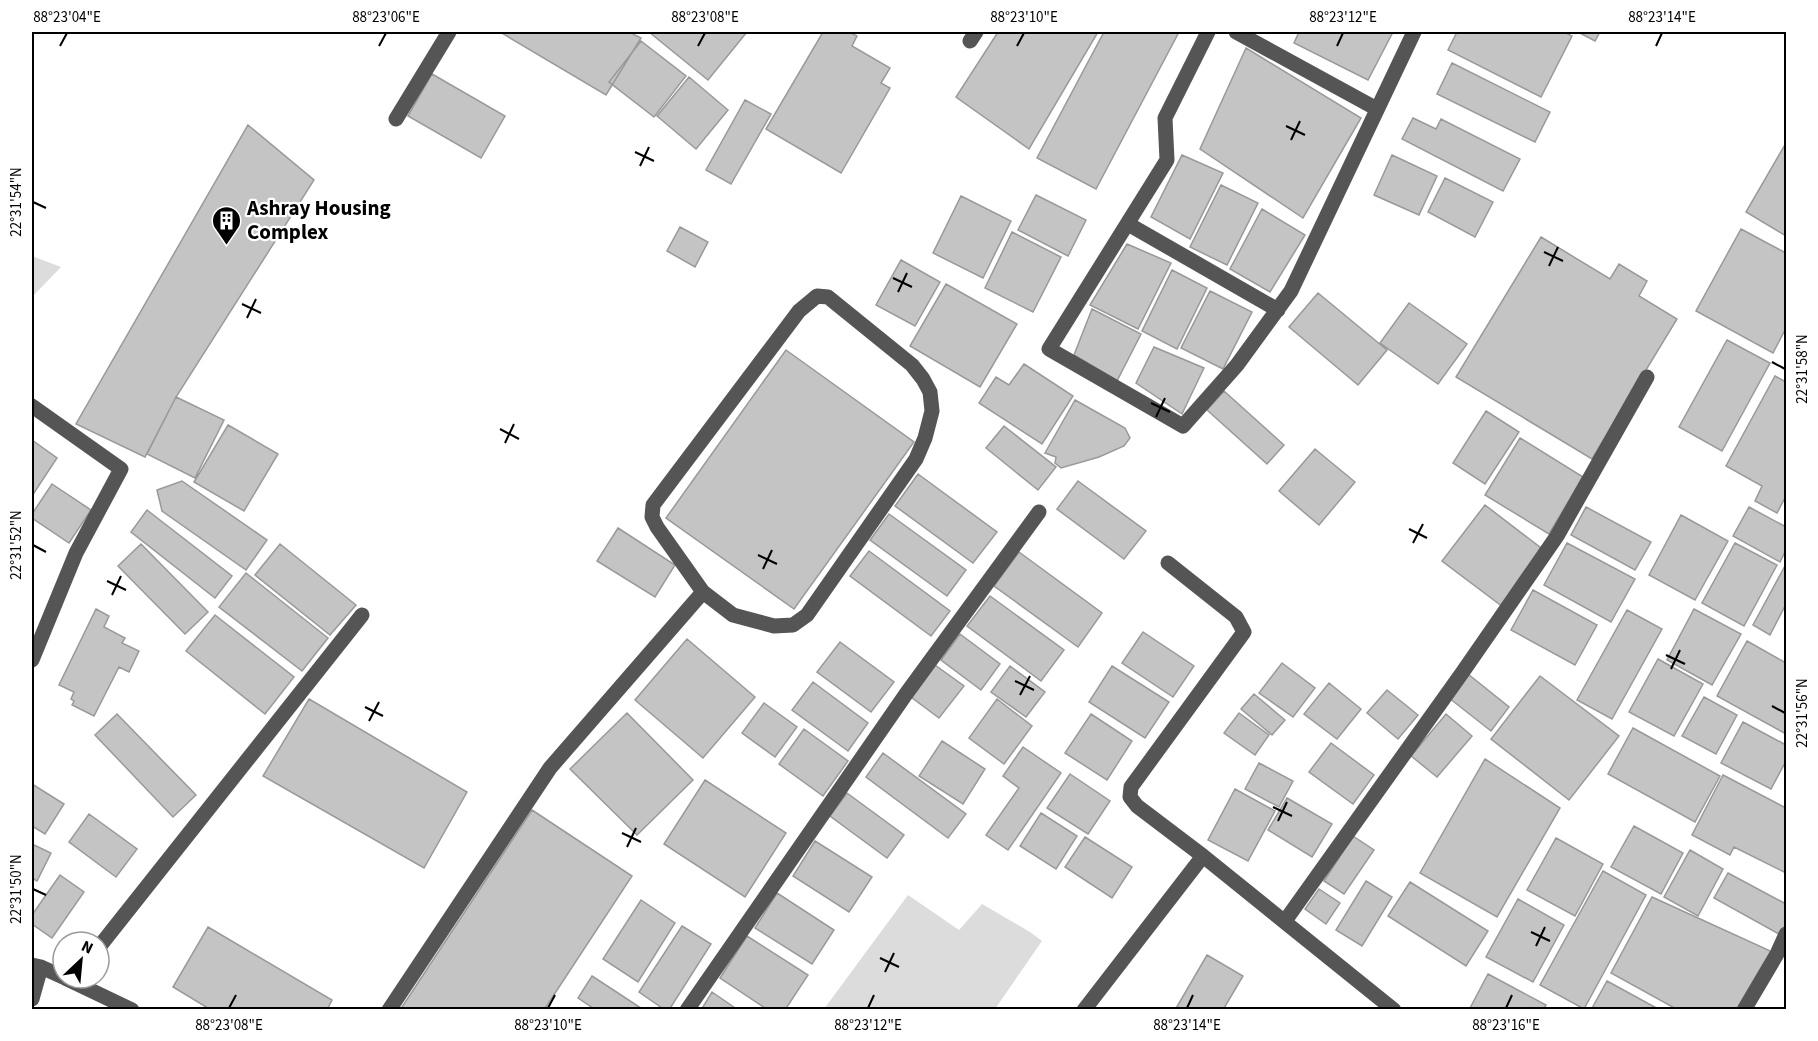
<svg xmlns="http://www.w3.org/2000/svg" width="1818" height="1041" font-family="'Source Sans 3',sans-serif">
  <rect width="100%" height="100%" fill="#fff"/>
  <!-- green -->
  <path fill="#dcdcdc" d="M32 256 61 267 32 297Z
    M908 895 959 930 982 904 1030 932 1042 941 995 1009H824Z"/>
  <!-- building -->
  <path fill="#c4c4c4" stroke="#999" stroke-width="1.5" d="M500 32H629L641 38 606 95Z
    M649 32H747L708 80Z
    M823 32H849L857 36 852 46 890 68 881 83 890 88 841 173 766 129Z
    M998 32H1098L1029 149 956 97Z
    M1104 32H1179L1096 189 1037 158Z
    M1299 32H1393L1368 80 1294 43Z
    M1457 32H1564L1572 36 1541 97 1448 50Z
    M1578 32H1600L1595 41Z
    M641 41 686 76 654 117 609 82Z
    M1246 48 1361 118 1303 218 1200 149Z
    M1452 63 1550 112 1535 142 1437 94Z
    M432 74 505 116 481 158 408 116Z
    M689 77 728 110 696 149 657 116Z
    M745 100 771 114 731 184 706 170Z
    M1413 118 1436 129 1441 119 1520 159 1503 191 1402 139Z
    M248 125 314 180 176 397 145 457 76 424Z
    M1786 143V236L1746 212Z
    M1182 155 1223 173 1190 239 1151 217Z
    M1392 155 1437 176 1419 215 1374 195Z
    M1445 178 1493 202 1475 237 1428 212Z
    M1221 185 1258 203 1227 265 1190 247Z
    M1036 195 1086 220 1068 256 1018 230Z
    M961 196 1011 221 983 278 933 253Z
    M1262 209 1305 235 1270 292 1230 269Z
    M680 227 708 242 695 267 667 251Z
    M1741 229 1786 253V328L1773 353 1696 311Z
    M1012 232 1061 257 1033 312 985 288Z
    M1541 237 1610 279 1619 264 1647 281 1639 296 1677 319 1592 459 1456 377Z
    M1127 244 1171 263 1138 329 1090 305Z
    M901 260 940 282 915 326 876 305Z
    M1172 270 1207 288 1177 349 1142 331Z
    M946 284 1017 324 980 387 910 346Z
    M1210 291 1252 312 1223 369 1181 348Z
    M1318 293 1387 350 1358 385 1289 327Z
    M1409 303 1467 344 1438 384 1380 343Z
    M1092 309 1141 334 1117 381 1074 355Z
    M1727 340 1770 363 1722 451 1679 427Z
    M1154 347 1204 368 1182 414 1136 383Z
    M786 350 914 442 794 609 666 518Z
    M1024 364 1073 396 1042 444 979 403 996 377 1009 385Z
    M1775 376 1786 382V496L1777 513 1755 501 1762 486 1726 466Z
    M1224 391 1284 445 1267 464 1207 410Z
    M176 397 224 420 195 478 147 454Z
    M1075 400 1125 428 1130 438 1124 446 1099 457 1061 468 1055 463 1056 457 1045 453Z
    M1486 411 1519 432 1485 484 1453 463Z
    M228 425 278 454 244 511 194 482Z
    M1004 426 1056 467 1038 490 986 448Z
    M1520 438 1583 477 1549 534 1485 495Z
    M32 440 57 458 32 496Z
    M1315 449 1355 482 1319 525 1279 491Z
    M918 474 997 532 973 563 895 506Z
    M182 481 267 540 246 570 162 511 157 490Z
    M1078 481 1146 531 1124 559 1057 509Z
    M52 484 91 510 69 543 32 518V514Z
    M1485 505 1545 551 1503 607 1442 561Z
    M1586 507 1651 542 1635 570 1571 535Z
    M1749 507 1786 527V550L1780 562 1733 536Z
    M147 510 232 576 215 598 131 532Z
    M889 514 966 570 947 596 870 540Z
    M1681 515 1728 541 1695 600 1649 575Z
    M618 528 675 565 655 597 597 561Z
    M1567 543 1635 579 1611 622 1544 585Z
    M1735 543 1777 565 1744 626 1702 603Z
    M141 544 208 612 185 634 118 566Z
    M280 544 356 605 330 635 255 575Z
    M869 551 950 611 931 636 850 576Z
    M1019 552 1102 613 1078 647 994 586Z
    M1786 564V604L1770 635 1753 625Z
    M246 573 328 638 302 671 219 607Z
    M1533 590 1597 625 1575 665 1511 630Z
    M990 596 1064 650 1041 681 967 626Z
    M96 609 109 616 104 627 125 638 122 643 139 651 129 672 119 667 94 716 72 705 74 701 71 699 74 692 59 685Z
    M1694 609 1741 634 1712 685 1667 660Z
    M1627 610 1662 629 1612 719 1577 700Z
    M215 615 294 677 265 714 186 651Z
    M1143 632 1194 666 1173 697 1122 663Z
    M960 634 1000 664 981 690 941 660Z
    M687 639 755 697 703 758 635 700Z
    M1747 641 1786 663V734L1717 696Z
    M840 642 894 682 871 712 817 672Z
    M1658 659 1703 684 1674 736 1629 712Z
    M1282 663 1315 688 1293 717 1259 693Z
    M935 665 964 686 939 718 911 697Z
    M1010 666 1045 692 1026 717 991 692Z
    M1112 666 1169 702 1145 738 1089 702Z
    M1468 674 1509 707 1491 731 1449 698Z
    M1540 676 1619 736 1569 800 1491 739Z
    M813 682 868 723 848 751 792 710Z
    M1329 683 1361 709 1337 739 1304 714Z
    M1387 690 1418 715 1398 739 1367 713Z
    M1254 694 1285 720 1272 735 1241 709Z
    M1704 697 1737 715 1716 754 1682 736Z
    M309 699 467 792 424 868 263 776Z
    M997 699 1032 726 1004 764 969 738Z
    M764 703 797 727 775 757 742 733Z
    M627 713 693 780 637 835 570 769Z
    M1239 713 1269 735 1255 755 1224 733Z
    M117 714 196 795 173 817 95 735Z
    M1091 714 1132 741 1107 780 1065 753Z
    M1446 714 1472 736 1437 777 1411 756Z
    M1743 722 1786 745V761L1771 789 1721 763Z
    M1633 728 1720 776 1695 822 1608 774Z
    M804 729 848 761 823 796 779 764Z
    M942 741 985 769 963 804 919 776Z
    M1331 743 1374 775 1353 804 1309 772Z
    M1023 747 1061 773 1008 850 986 835 1019 788 1003 776Z
    M883 753 966 814 948 838 866 777Z
    M1485 759 1560 808 1497 917 1420 873Z
    M1259 763 1293 781 1279 807 1245 789Z
    M1070 774 1110 801 1088 834 1047 808Z
    M1723 775 1786 808V873L1734 847 1730 855 1692 835Z
    M705 780 786 833 745 897 664 844Z
    M32 784 64 804 45 834 32 826Z
    M1235 789 1275 811 1248 861 1208 840Z
    M847 793 904 835 887 858 830 816Z
    M1287 798 1332 824 1312 857 1268 830Z
    M532 810 632 876 544 1010H400Z
    M1041 813 1077 836 1056 869 1020 846Z
    M89 814 137 849 116 877 69 842Z
    M1634 826 1683 853 1661 894 1611 867Z
    M1353 836 1374 850 1344 894 1324 881Z
    M1085 837 1132 867 1112 898 1065 867Z
    M1556 838 1603 864 1575 916 1527 890Z
    M815 841 872 877 849 912 793 876Z
    M32 844 51 853 37 881 32 878Z
    M1690 850 1723 869 1698 916 1664 897Z
    M1603 871 1646 895 1584 1009 1540 985Z
    M1728 873 1786 904V938L1714 898Z
    M60 875 84 892 52 938 32 924V915Z
    M1366 881 1392 897 1362 946 1336 930Z
    M1410 882 1488 931 1466 966 1388 916Z
    M1319 889 1340 903 1326 924 1305 909Z
    M777 893 834 930 812 964 755 928Z
    M1652 897 1777 954 1747 1010H1678L1611 973Z
    M1518 899 1564 925 1533 982 1486 957Z
    M641 900 675 923 638 982 603 959Z
    M682 926 711 944 669 1010H665L639 992Z
    M208 927 332 1000 327 1010H211L173 987Z
    M747 936 808 975 785 1010H768L720 978Z
    M1207 955 1243 976 1223 1010H1175Z
    M1488 974 1546 1005 1543 1010H1469Z
    M592 976 644 1010H596L578 998Z
    M1607 981 1660 1010H1591Z
    M712 992 738 1010H701Z"/>
  <g fill="none" stroke-linecap="round" stroke-linejoin="round">
    <!-- minor -->
    <path stroke="#555" stroke-width="15" d="M1208 32 1165 118 1167 160 1049 349 1183 426 1237 365 1291 291 1414 32
      M1236 32 1377 109
      M970 41 976 32
      M396 119 449 32
      M1128 224 1278 310
      M817 296 828 297 912 365 923 379 930 392 932 411 925 438 916 459 807 615 793 625 774 626 733 615 703 592 657 527 652 517 653 505 799 311Z
      M32 406 121 469 76 553 32 660
      M1168 563 1236 617 1244 632 1131 787 1130 797 1137 806 1203 856
      M1285 921 1462 673 1557 536 1647 377
      M99 947 362 615
      M32 965 41 967 63 977
      M65 978 132 1010
      M32 999 41 967
      M389 1010 550 768 703 592
      M687 1010 906 694 1039 512
      M1084 1010 1203 856 1394 1010
      M1744 1010 1777 954 1786 934"/>
  </g>
  <!-- ticks -->
  <path fill="none" stroke="#000" stroke-width="2" d="M60 46 67 33M379 46 386 33M698 46 705 33M1017 46 1024 33M1337 46 1343 33M1656 46 1662 33M1286 126 1305 135M1291 140 1300 121M635 152 654 161M640 166 649 147M33 202 46 208M1544 252 1563 261M1549 266 1558 247M893 278 912 287M898 292 907 273M242 304 261 313M247 318 256 299M1772 362 1785 369M1151 403 1170 412M1156 417 1165 398M500 429 519 439M505 443 514 424M1409 529 1427 538M1413 543 1423 524M33 545 46 552M758 555 777 564M763 569 772 550M107 581 126 590M112 595 121 576M1666 655 1685 664M1671 669 1680 650M1015 681 1034 690M1020 695 1030 676M1772 706 1785 713M365 707 383 716M369 721 379 702M1273 807 1292 816M1278 821 1287 802M622 833 641 842M627 847 636 828M33 889 46 895M1531 932 1550 941M1536 946 1545 927M880 958 899 967M885 972 894 953M229 1008 236 995M548 1008 555 995M868 1008 874 995M1187 1008 1193 995M1506 1008 1512 995"/>
  <!-- icons -->
  <defs>
    <symbol id="building-pin" viewBox="-11 -11 22 30"><path d="M0 17L-7.5 6A9.5 9.5 0 1 1 7.5 6Z" fill="#000" stroke="#fff"/><path d="M-4-6H4V6H1V3H-1V6H-4ZM-2.5-4.3h1.7v1.8h-1.7ZM.8-4.3h1.7v1.8H.8ZM-2.5-1h1.7V.8h-1.7ZM.8-1h1.7V.8H.8Z" fill="#fff"/></symbol>
  </defs>
  <g fill-rule="evenodd">
    <use href="#building-pin" x="210" y="204" width="33" height="45"/>
  </g>
  <g text-anchor="middle" stroke-width="4.5" stroke-linejoin="round" paint-order="stroke">
    <!-- poi labels -->
    <g font-size="21" font-weight="bold" fill="#000" stroke="#fff" text-anchor="start">
      <text x="247" y="215">Ashray Housing<tspan x="247" dy="24">Complex</tspan></text>
    </g>
  </g>
  <!-- border -->
  <rect width="1818" height="1041" fill="none" stroke="#ffffff" stroke-width="66"/>
  <!-- north arrow -->
  <g transform="translate(81 960) rotate(26)"><circle r="28" fill="#ffffff" stroke="#999999" stroke-width="1.5"/>
  <path d="M0-4.5L10 22L0 15L-10 22Z" fill="#000000"/>
  <text y="-9" font-size="16" font-weight="bold" text-anchor="middle" fill="#000000">N</text>
  </g>
  <rect x="33" y="33" width="1752" height="975" fill="none" stroke="#000" stroke-width="2"/>
  <g font-size="15" text-anchor="middle" fill="#000">
    <text x="67" y="22">88°23'04"E</text>
    <text x="386" y="22">88°23'06"E</text>
    <text x="705" y="22">88°23'08"E</text>
    <text x="1024" y="22">88°23'10"E</text>
    <text x="1343" y="22">88°23'12"E</text>
    <text x="1662" y="22">88°23'14"E</text>
    <text transform="translate(16 202) rotate(-90)" y="5">22°31'54"N</text>
    <text transform="translate(1802 369) rotate(-90)" y="5">22°31'58"N</text>
    <text transform="translate(16 545) rotate(-90)" y="5">22°31'52"N</text>
    <text transform="translate(1802 713) rotate(-90)" y="5">22°31'56"N</text>
    <text transform="translate(16 889) rotate(-90)" y="5">22°31'50"N</text>
    <text x="229" y="1030">88°23'08"E</text>
    <text x="548" y="1030">88°23'10"E</text>
    <text x="868" y="1030">88°23'12"E</text>
    <text x="1187" y="1030">88°23'14"E</text>
    <text x="1506" y="1030">88°23'16"E</text>
  </g>
</svg>
